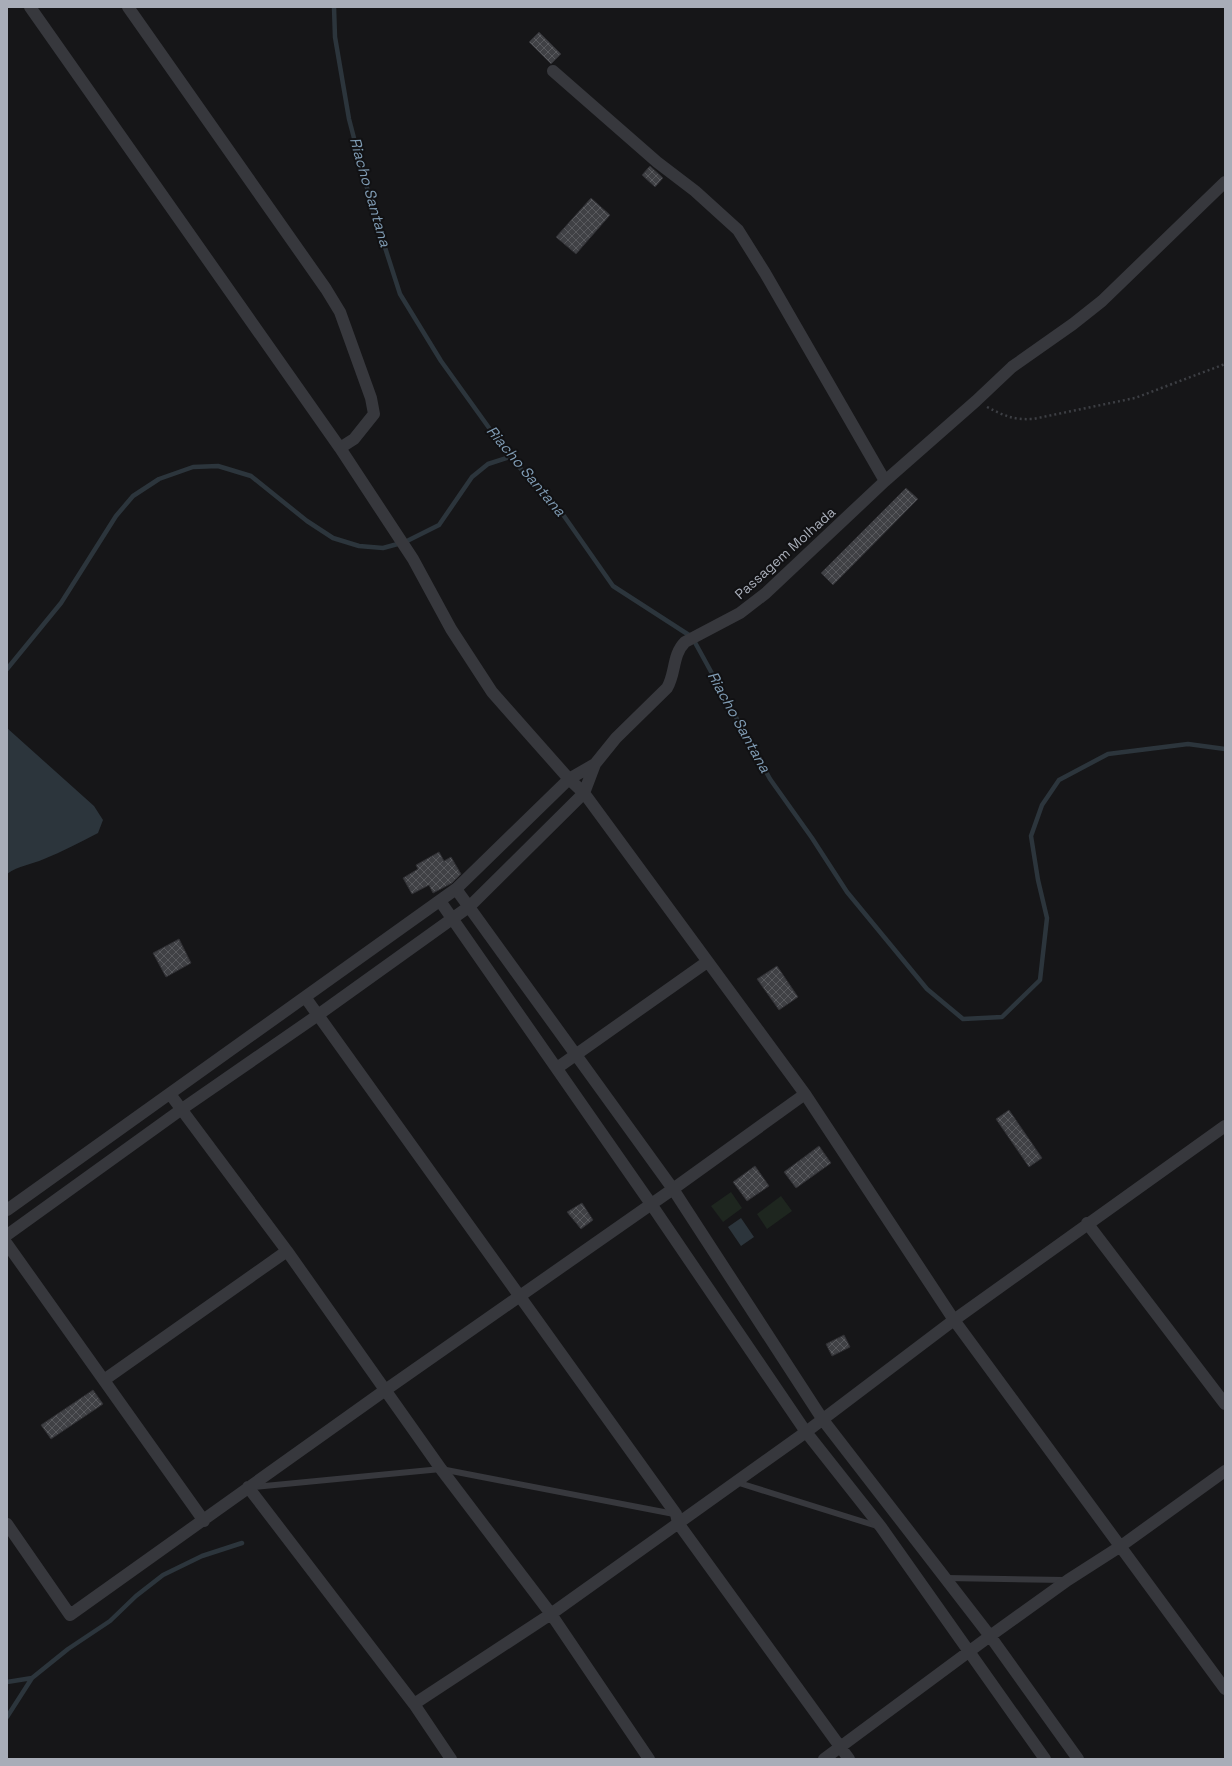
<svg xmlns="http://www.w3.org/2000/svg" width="1232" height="1766" font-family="'Space Grotesk',sans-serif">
  <defs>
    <pattern id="building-cross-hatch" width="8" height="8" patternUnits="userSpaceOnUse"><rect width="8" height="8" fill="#404145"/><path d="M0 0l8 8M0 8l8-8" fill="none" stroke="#595a5e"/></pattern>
  </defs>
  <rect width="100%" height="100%" fill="#161618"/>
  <!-- green -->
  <path fill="#1e261f" d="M731 1192 742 1208 723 1222 711 1206Z
    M781 1196 792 1211 767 1229 757 1214Z"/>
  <!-- water -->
  <path fill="#2c353c" d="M7 728 94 806 103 820 98 833C80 842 62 852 44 859 31 865 19 865 7 874Z
    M741 1218 754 1237 741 1246 728 1227Z"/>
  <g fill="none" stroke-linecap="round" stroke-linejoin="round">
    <!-- stream -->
    <path stroke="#2c353c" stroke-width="4.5" d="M334 7 335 37 349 119 372 207 400 294 441 361 510 457 564 516 613 586 692 637 770 779 812 838 847 892 927 989 963 1019 1002 1017 1040 980 1047 918 1038 880 1031 836 1042 805 1059 780 1108 754 1188 744 1225 749
      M7 669 61 603 116 516 133 496 159 479 193 467 218 466 251 476 307 521 333 538 359 546 383 548 405 542 439 525 472 477 488 464 510 457
      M7 1682 32 1678 68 1649 110 1621 136 1596 163 1575 202 1556 242 1543
      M7 1717 32 1678"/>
  </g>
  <!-- building -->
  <path fill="url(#building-cross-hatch)" stroke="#303034" d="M539 32 561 54 551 64 529 42Z
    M650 166 663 178 655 187 642 175Z
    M591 198 610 215 576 254 556 237Z
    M906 488 918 499 833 585 821 573Z
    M439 852 444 861 451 857 461 874 452 883 433 893 429 885 412 894 403 878 418 869 416 865Z
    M179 939 191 963 166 977 153 953Z
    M777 966 798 997 779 1010 757 979Z
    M1009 1110 1042 1158 1029 1167 996 1119Z
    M819 1146 831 1163 796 1188 784 1172Z
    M755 1166 769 1186 747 1201 733 1182Z
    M582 1203 593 1220 581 1229 567 1212Z
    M844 1335 850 1347 832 1356 826 1344Z
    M93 1390 103 1404 51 1439 41 1425Z"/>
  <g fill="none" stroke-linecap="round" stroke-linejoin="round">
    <!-- path -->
    <path stroke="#3d3f44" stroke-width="2.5" stroke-dasharray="2 3" stroke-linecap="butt" d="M987 407C1005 416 1013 420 1033 419L1135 398 1225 364"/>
    <!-- service -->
    <path stroke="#37383d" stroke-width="6" d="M736 1482 877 1526
      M253 1487 441 1469 674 1514
      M946 1578 1065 1580"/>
    <!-- minor -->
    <path stroke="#37383d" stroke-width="12" d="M30 7 340 448 413 559 451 629 492 692 569 779 584 793 805 1094 954 1320 1225 1689
      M128 7 326 289 340 312 371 398 374 414 354 439 340 448
      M553 71 657 162 695 191 738 230 765 273 885 481
      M456 889 673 1189 823 1420 990 1636 1078 1759
      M440 901 651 1204 806 1432 881 1527 1045 1759
      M305 997 676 1514 678 1523 849 1759
      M557 1068 707 962
      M170 1094 287 1251 441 1469 551 1614 649 1759
      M7 1210 456 889 569 779 595 764
      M1087 1223 1225 1404
      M7 1235 182 1109 318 1015 470 906 584 793 595 764 616 738 667 688C676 673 672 655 685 642L740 613 766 593 885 481 976 401 1012 367 1073 324 1102 301 1225 182
      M7 1244 204 1521
      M104 1380 287 1251
      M248 1487 414 1704 451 1759
      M7 1524 70 1615 384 1391 673 1189 805 1094
      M414 1704 551 1614 806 1432 954 1320 1225 1126
      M824 1759 990 1636 1068 1580 1121 1546 1225 1471"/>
  </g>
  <g text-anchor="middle" stroke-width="4" stroke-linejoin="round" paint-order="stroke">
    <!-- street labels -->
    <g font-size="14" fill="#a8adb8" stroke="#111113">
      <text transform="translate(785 553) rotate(-42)" y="5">Passagem Molhada</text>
    </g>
    <!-- water labels -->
    <g font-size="15" font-style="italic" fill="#7f9bb3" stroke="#111113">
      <text transform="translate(370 192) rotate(74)" y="5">Riacho Santana</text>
      <text transform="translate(526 471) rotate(50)" y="5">Riacho Santana</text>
      <text transform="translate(739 722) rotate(61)" y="5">Riacho Santana</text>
    </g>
  </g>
  <!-- border -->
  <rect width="1232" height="1766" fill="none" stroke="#a8adb8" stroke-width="16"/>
</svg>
